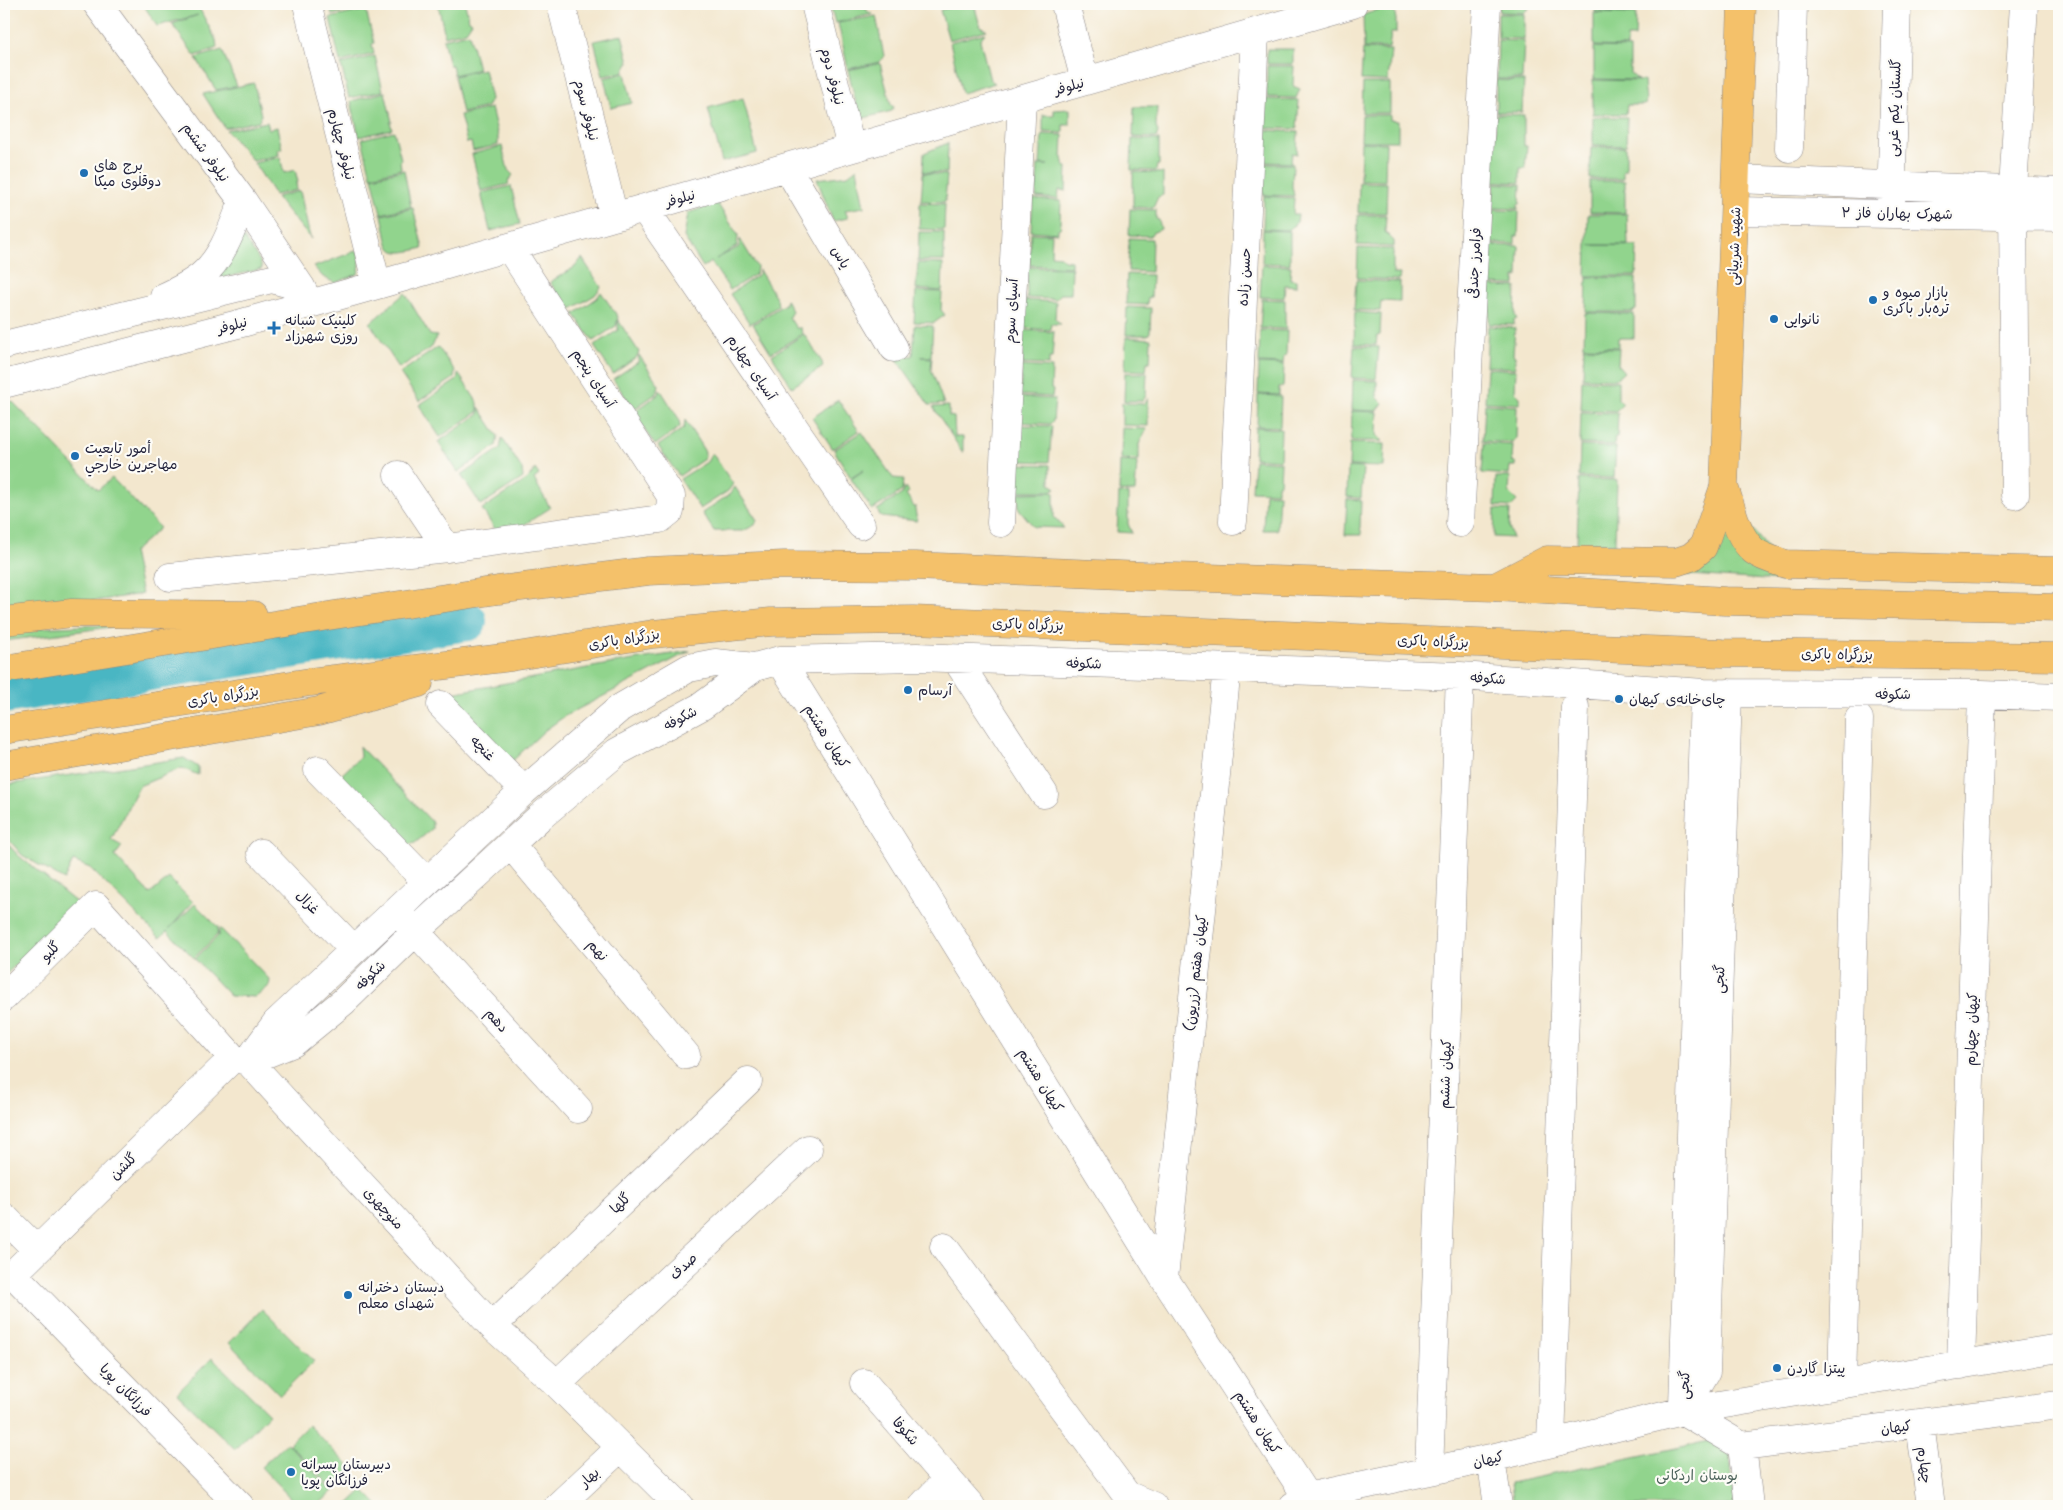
<svg xmlns="http://www.w3.org/2000/svg" width="2063" height="1510" font-family="Kalam,'Playpen Sans Arabic',sans-serif">
  <rect width="100%" height="100%" fill="#fdfcf7"/>
  <filter id="ink" filterUnits="userSpaceOnUse"><feTurbulence type="fractalNoise" baseFrequency=".02" numOctaves="2"/><feDisplacementMap in="SourceGraphic" scale="10" xChannelSelector="R" yChannelSelector="G"/><feConvolveMatrix kernelMatrix="1 2 1 2 8 2 1 2 1" color-interpolation-filters="sRGB"/></filter>
  <filter id="wash" filterUnits="userSpaceOnUse"><feTurbulence type="fractalNoise" baseFrequency=".0096" numOctaves="4" result="noise"/><feDisplacementMap in="SourceGraphic" scale="20" xChannelSelector="R" yChannelSelector="G"/><feGaussianBlur stdDeviation="1.12" result="paint"/><feColorMatrix in="noise" values="0 0 0 0 0 0 0 0 0 0 0 0 0 0 0 0 0 1.4 0 .05"/><feComposite in="paint" operator="in"/></filter>
  <g filter="url(#wash)">
    <rect width="100%" height="100%" fill="#f3e7ce"/>
    <!-- green -->
    <path fill="#91d48d" stroke="#5a7b64" d="M143 4H207L198 6 216 40 217 48 195 56 172 24 198 15 157 26Z
      M329 4H375L332 15Z
      M438 4H465L469 20 472 22 466 31 445 36Z
      M830 4H865L867 11 873 14 835 23Z
      M965 4H974L980 26 987 30 949 40 940 10Z
      M1499 4H1530V7L1523 13 1499 12Z
      M1595 4H1631L1634 13 1595 12Z
      M1393 5 1396 19V33H1391L1389 48H1364L1363 15Z
      M366 10 374 43 372 44 374 54 340 62 330 18Z
      M1594 13 1636 14 1635 37H1627V47L1594 46Z
      M1498 14H1524V39L1498 38Z
      M876 16 884 56 880 62 848 69 838 23Z
      M469 33 478 69 454 75 452 65H449L443 39Z
      M985 33 980 40 990 80 995 83 962 93 950 42Z
      M622 35 629 62 623 72 603 76 594 41Z
      M1498 40 1524 41 1522 79H1497Z
      M1594 47 1630 48V73L1638 80 1594 79Z
      M1267 49H1293V64H1267Z
      M1363 49 1391 50 1388 81 1361 80Z
      M222 50 237 86 216 90 196 58Z
      M375 56 383 91 349 98 341 64Z
      M880 63 891 105 894 107 892 111 860 119 848 70Z
      M1267 66H1294L1293 86 1300 89 1296 98 1267 97Z
      M484 69 491 99 487 107 462 113 454 76Z
      M625 73 632 103 611 108 604 78Z
      M1496 80 1524 81 1522 112H1496Z
      M1593 80 1644 81C1644 89 1647 98 1645 105H1627L1626 114H1593Z
      M254 83 261 115 259 121 225 128 203 94Z
      M1363 83H1390V113H1362Z
      M385 92 392 122H390L392 129 359 137 351 101Z
      M743 98 757 153 722 162 708 108Z
      M1266 99 1299 100 1297 129 1265 128Z
      M1134 107H1157L1156 127 1158 132 1156 138 1133 137Z
      M491 108 498 136V145L473 151 471 142 467 143 460 115Z
      M1070 109V125H1063V133L1043 132V115H1054V110Z
      M1496 114 1524 115V146H1527L1525 168H1520V183L1487 181 1489 144H1495Z
      M1362 115H1390V120L1398 121V141H1361Z
      M1593 117H1627L1626 146 1593 145Z
      M267 122 269 129 277 127 282 149H278L279 155 253 161 226 130Z
      M1264 130 1298 132 1297 154 1292 153 1291 163 1263 162Z
      M394 131 401 159 400 160 401 169 371 176 362 139Z
      M1042 134 1063 135 1062 158 1064 166 1067 167 1066 191 1059 190 1058 199 1036 197 1038 165H1048L1040 164Z
      M1132 139 1159 140V165H1157L1156 171 1131 170Z
      M1361 142 1386 143 1385 181 1360 180Z
      M948 143 947 173 923 172 924 153Z
      M502 146 508 170 513 175 508 181 509 184 481 191 472 154Z
      M1591 147H1626V170H1623V179H1590Z
      M280 157 284 173 295 170 298 182 296 183 297 190 275 195 254 163Z
      M1263 164H1293L1292 186 1294 196 1263 195Z
      M857 168 864 207 845 210 848 218 833 221 817 179 848 175Z
      M404 170 411 207 381 214 372 177Z
      M1133 172 1163 173V195L1158 197 1153 208 1133 207Z
      M923 173 947 175 945 202 921 201Z
      M1590 181H1625V213L1590 212Z
      M1359 182 1387 183 1386 213H1358Z
      M1494 183 1521 185 1520 204H1518V209L1493 208Z
      M511 186 520 224 490 231 481 193Z
      M300 191 309 233 311 239 276 197Z
      M1264 196 1294 198 1293 215H1298L1297 222 1289 230 1263 229Z
      M1033 199 1061 201 1060 223 1061 227 1058 229V233L1031 231Z
      M717 203 738 235 737 246 716 259 739 247 740 239 757 267 756 274 730 290 711 262 703 267 684 237 688 213Z
      M920 203 945 204 944 230 919 229Z
      M413 208 423 248C384 258 390 251 382 215Z
      M1130 209 1156 210V219L1159 220 1161 229 1152 233 1150 236 1129 235Z
      M1493 210 1519 211 1518 236H1515V244L1491 243Z
      M1588 214H1627L1628 245H1590L1637 246 1636 276H1586Z
      M1358 215H1386L1385 232 1394 241V247L1357 245Z
      M1263 230 1290 231V264L1262 263Z
      M919 232H944V261H918Z
      M1031 233 1052 234 1051 255 1060 256 1064 260 1071 261V267L1029 265Z
      M240 237 244 238 260 261 262 269 200 283Z
      M1129 238 1152 239 1151 272 1128 271Z
      M1491 245 1519 246 1518 277H1515V285L1490 284Z
      M1358 248 1393 249V274H1400L1399 280 1357 278Z
      M358 250 360 265 358 274 335 283 323 277 314 267Z
      M582 258 601 287 595 295 568 311 550 282 575 267Z
      M918 263 943 264 942 291 916 289Z
      M1262 265 1291 266 1290 279 1296 280V286L1285 285 1284 298 1260 297Z
      M1027 267 1072 268 1071 294H1061L1056 299 1027 298Z
      M759 270 777 299 778 306 750 324 730 294 759 274Z
      M1127 274 1152 275 1151 297H1148L1147 305 1126 304Z
      M1587 277 1636 278V310H1634L1633 312H1586Z
      M1356 280 1400 282V302L1381 301 1380 311 1354 310Z
      M1490 286 1516 287 1515 316 1517 319 1514 320V325L1489 324Z
      M916 291 942 292 941 310 945 315 934 323 914 322Z
      M601 292 618 317 616 326 593 341 574 314 597 298Z
      M405 293 430 335 437 336 432 347 399 368 370 323Z
      M786 299 792 311 789 317 796 328H801L802 334 771 353 753 324 785 304Z
      M1262 299 1285 300V320L1286 329 1260 328Z
      M1025 300 1056 302 1055 319 1061 324H1051L1050 330 1024 328Z
      M1127 307 1151 308 1150 332 1148 335H1126Z
      M1355 312 1381 314 1380 335 1377 336 1376 345 1354 344Z
      M1585 313 1634 314V338H1618V347L1584 346Z
      M618 320 639 352 636 358 613 374 594 346 618 330Z
      M915 325 933 326 931 357H921L932 358 931 369 944 404 929 405 894 355 913 356Z
      M1488 326 1515 328 1513 355 1515 356V368L1486 366Z
      M1023 330 1054 332 1052 358H1049V365L1022 364Z
      M1260 330 1287 331 1286 355 1284 356 1283 364 1259 363Z
      M804 334 822 362 823 367 792 387 772 355Z
      M1126 337 1151 339 1150 362H1147L1146 371 1125 370Z
      M1354 346 1379 347 1376 379 1352 378Z
      M438 347 455 371 454 378 419 401 400 373Z
      M1584 347 1619 348 1618 365 1624 372 1616 379 1583 378Z
      M639 355 659 385 657 393 634 409 613 379 638 362Z
      M1259 364 1284 365 1283 387H1279V395L1258 394Z
      M1022 366 1052 368 1051 389 1053 390 1052 397 1020 395Z
      M1487 368 1516 370 1515 392 1520 397V404L1485 402Z
      M458 373 478 403V412L440 437 419 405 457 380Z
      M1125 373H1147L1146 395 1143 401H1124Z
      M1353 380 1377 381V397L1383 403 1377 411 1352 410Z
      M1582 380 1618 381V399L1623 404 1616 411 1581 410Z
      M660 389 679 419 680 427 655 445 633 413 659 394Z
      M1258 395 1281 396 1280 427 1257 426Z
      M1018 397 1055 399 1053 421 1050 424 1017 422Z
      M1148 398V426L1122 425V403L1144 404Z
      M838 400 859 431 833 449 812 418Z
      M12 401 98 490 112 478 160 528 133 552 142 594 4 614V403Z
      M1485 404 1517 406 1516 438 1513 443 1483 441Z
      M949 406V416L954 417 955 437H963V453L933 407Z
      M479 407 498 436 496 446 458 472 438 442 479 414Z
      M1352 411 1378 412 1377 435 1383 441H1351Z
      M1581 412 1618 413 1617 437H1615L1614 445 1580 444Z
      M685 420 705 452 704 459 679 476 658 446 684 428Z
      M1018 425 1052 426 1049 462 1017 461Z
      M1255 427 1281 429 1280 460 1254 458Z
      M1122 428 1147 429 1139 444V460L1121 459Z
      M862 432 893 478 903 479 902 491 872 510 851 479 864 470 851 478 834 450Z
      M502 438 522 469 523 478 481 505 461 475 500 449Z
      M1350 443 1385 444 1384 467 1349 466Z
      M1484 443 1513 445 1512 461 1516 463V466H1510L1509 475 1482 473Z
      M1580 446 1616 447 1614 478 1579 477Z
      M712 453 733 484 728 491 700 509 680 479 707 462Z
      M1254 460 1281 462 1280 484H1277V492L1252 491Z
      M1120 461 1137 462 1135 492 1119 491Z
      M1017 464 1050 465V484L1056 488 1051 491H1018Z
      M1348 467 1363 468 1361 498 1347 497Z
      M535 469 539 475 534 479 550 508 508 535 499 536 482 509 528 479Z
      M1496 477H1510L1509 493 1517 501 1511 507 1495 506Z
      M1579 479 1617 480 1615 544 1577 543Z
      M735 487 757 520 755 525 743 531H714L702 513 730 494Z
      M905 487 909 493 906 495 914 507H917L915 509 917 521 881 517 877 510 902 494Z
      M1054 492V517L1064 528 1034 527 1019 509 1018 493Z
      M1119 493 1128 494V524L1132 533 1117 532Z
      M1265 493 1279 494 1277 530H1263Z
      M1724 494 1785 570 1782 581 1674 574 1700 565 1718 552Z
      M1347 499 1361 500 1360 527 1362 535H1345Z
      M1495 509 1510 510 1509 527 1513 538 1494 537Z
      M134 624 4 641V629Z
      M690 651 565 716 544 731 507 766 447 694 609 664Z
      M359 746 432 822V829L415 843 407 845 337 779 360 757Z
      M184 758 198 767V775L182 768 139 786 111 840 122 846 115 856 150 894 169 878 193 902 169 929 195 904 218 927 217 935 194 958 167 931 160 938 90 868 73 861 64 880 22 855 4 834V785Z
      M4 840 19 856 77 903 62 921 4 976Z
      M220 928 270 980 269 986 256 997 230 996 195 959 218 936Z
      M262 1309 314 1361 280 1395 229 1343Z
      M212 1358 269 1414 235 1449 177 1393Z
      M308 1425 353 1470 334 1489 289 1444Z
      M1728 1437 1735 1506H1514L1511 1483Z
      M287 1443 333 1491 317 1506H298L261 1467Z
      M363 1490 379 1506H346Z"/>
    <g fill="none" stroke-linecap="round" stroke-linejoin="round">
      <!-- river -->
      <path stroke="#48b6c3" stroke-width="40" d="M4 694 467 621"/>
    </g>
  </g>
  <g filter="url(#ink)">
    <g fill="none" stroke-linecap="round" stroke-linejoin="round">
      <defs>
        <path id="minor" d="M97 4 243 201 301 287 309 303
          M307 4 377 285
          M561 4 614 217
          M815 4 851 148
          M1065 4 1085 81
          M1789 148 1793 4
          M787 167 894 348
          M1736 179 2059 192
          M1891 204 1897 4
          M644 208 861 525
          M1735 211 2059 217
          M164 297C177 291 190 285 201 276 223 258 233 226 243 201
          M4 345 272 279 301 287
          M4 384 242 323 377 285 1353 4
          M398 475 447 548 660 519 670 511 671 496 509 247
          M2015 495 2013 190 2024 4
          M1233 521 1255 32
          M1001 523 1022 99
          M1460 523 1487 4
          M170 577 447 548
          M956 659 1044 794
          M780 660 1164 1278 1307 1497
          M441 705 524 791
          M318 770 427 882
          M511 845 686 1055
          M261 853 354 950
          M403 918 578 1109
          M4 997 96 906 233 1058 248 1061 492 1326 557 1384 680 1506
          M233 1058 13 1274 240 1506
          M248 1061 293 1043 343 1002 416 931 539 818 617 752 702 706 755 667 780 660 917 657 1460 676 1704 693 1982 694 2059 697
          M248 1061 276 1023 524 791 620 708 689 668 715 663 755 667
          M4 1217 37 1250
          M944 1247 1127 1495 1153 1506
          M1164 1278 1227 668
          M492 1326 748 1081
          M1961 1365 1982 694
          M864 1383 971 1506
          M557 1384 808 1149
          M1842 1384 1859 719
          M1683 1407 1704 693
          M1683 1411 1706 1372 1728 693
          M1683 1411 1742 1446 2059 1405
          M1920 1424 1931 1506
          M1551 1443 1575 707
          M1742 1446 1749 1506
          M1491 1458 1498 1506
          M1429 1471 1460 676
          M558 1506 621 1447
          M922 1506 948 1479
          M1293 1506 1307 1497 1491 1458 1683 1411 2059 1348"/>
        <path id="major" d="M1724 487C1732 508 1737 537 1754 551 1763 558 1776 561 1786 564L2059 571
          M1495 587 1547 560 1676 562 1691 557 1703 547 1724 487 1742 4"/>
        <path id="highway" d="M4 621 72 613 253 615
          M4 669 334 615 498 590 648 571 784 565 915 566 1143 576 1495 587 1725 601 2059 608
          M4 730 310 682 511 657 653 634 771 622 913 620 1722 653 2059 657
          M4 766 319 711 419 683"/>
      </defs>
      <!-- minor casing -->
      <use href="#minor" stroke="#8a8484" stroke-width="29"/>
      <!-- major casing -->
      <use href="#major" stroke="#8a8484" stroke-width="29"/>
      <!-- highway casing -->
      <use href="#highway" stroke="#8a8484" stroke-width="29"/>
      <!-- minor -->
      <use href="#minor" stroke="#fff" stroke-width="28"/>
      <!-- major -->
      <use href="#major" stroke="#f4c16b" stroke-width="28"/>
      <!-- highway -->
      <use href="#highway" stroke="#f4c16b" stroke-width="28"/>
    </g>
  </g>
  <!-- markers -->
  <g fill="#1f6fb2" stroke="#fdfcf7" stroke-width="2">
    <circle cx="84" cy="173" r="5"/>
    <circle cx="1873" cy="300" r="5"/>
    <circle cx="1774" cy="319" r="5"/>
    <path d="M271.5 320.5h5v5h5v5h-5v5h-5v-5h-5v-5h5z"/>
    <circle cx="75" cy="456" r="5"/>
    <circle cx="908" cy="690" r="5"/>
    <circle cx="1619" cy="699" r="5"/>
    <circle cx="348" cy="1295" r="5"/>
    <circle cx="1777" cy="1368" r="5"/>
    <circle cx="291" cy="1472" r="5"/>
  </g>
  <g text-anchor="middle" stroke-width="4.5" stroke-linejoin="round" paint-order="stroke">
    <!-- street labels -->
    <g font-size="14" fill="#22223b" stroke="#fdfcf7">
      <text transform="translate(833 76) rotate(76)" y="5">نیلوفر دوم</text>
      <text transform="translate(1069 86) rotate(-16)" y="5">نیلوفر</text>
      <text transform="translate(1894 108) rotate(-88)" y="5">گلستان یکم غربی</text>
      <text transform="translate(587 110) rotate(76)" y="5">نیلوفر سوم</text>
      <text transform="translate(342 144) rotate(76)" y="5">نیلوفر چهارم</text>
      <text transform="translate(206 152) rotate(54)" y="5">نیلوفر ششم</text>
      <text transform="translate(680 198) rotate(-16)" y="5">نیلوفر</text>
      <text transform="translate(1897 213) rotate(1)" y="5">شهرک بهاران فاز ۲</text>
      <text transform="translate(1734 246) rotate(-88)" y="5">شهید شربیانی</text>
      <text transform="translate(841 257) rotate(59)" y="5">یاس</text>
      <text transform="translate(1474 263) rotate(-87)" y="5">فرامرز جندقی</text>
      <text transform="translate(1244 277) rotate(-87)" y="5">حسن زاده</text>
      <text transform="translate(1011 311) rotate(-87)" y="5">آسیای سوم</text>
      <text transform="translate(232 325) rotate(-15)" y="5">نیلوفر</text>
      <text transform="translate(752 367) rotate(56)" y="5">آسیای چهارم</text>
      <text transform="translate(594 378) rotate(57)" y="5">آسیای پنجم</text>
      <text transform="translate(1028 624) rotate(2)" y="5">بزرگراه باکری</text>
      <text transform="translate(624 639) rotate(-9)" y="5">بزرگراه باکری</text>
      <text transform="translate(1433 641) rotate(2)" y="5">بزرگراه باکری</text>
      <text transform="translate(1837 654) rotate(1)" y="5">بزرگراه باکری</text>
      <text transform="translate(1084 663) rotate(2)" y="5">شکوفه</text>
      <text transform="translate(1488 678) rotate(4)" y="5">شکوفه</text>
      <text x="1893" y="699">شکوفه</text>
      <text transform="translate(223 696) rotate(-9)" y="5">بزرگراه باکری</text>
      <text transform="translate(680 718) rotate(-28)" y="5">شکوفه</text>
      <text transform="translate(827 736) rotate(58)" y="5">کیهان هشتم</text>
      <text transform="translate(483 748) rotate(46)" y="5">غنچه</text>
      <text transform="translate(308 902) rotate(46)" y="5">غزال</text>
      <text transform="translate(598 950) rotate(50)" y="5">نهم</text>
      <text transform="translate(50 951) rotate(-45)" y="5">گلبو</text>
      <text transform="translate(1195 973) rotate(-84)" y="5">کیهان هفتم (زریون)</text>
      <text transform="translate(370 975) rotate(-44)" y="5">شکوفه</text>
      <text transform="translate(1719 979) rotate(-88)" y="5">گنجی</text>
      <text transform="translate(497 1020) rotate(48)" y="5">دهم</text>
      <text transform="translate(1971 1029) rotate(-88)" y="5">کیهان چهارم</text>
      <text transform="translate(1445 1074) rotate(-88)" y="5">کیهان ششم</text>
      <text transform="translate(1041 1080) rotate(58)" y="5">کیهان هشتم</text>
      <text transform="translate(123 1166) rotate(-44)" y="5">گلشن</text>
      <text transform="translate(620 1203) rotate(-44)" y="5">گلها</text>
      <text transform="translate(384 1208) rotate(47)" y="5">منوچهری</text>
      <text transform="translate(683 1266) rotate(-43)" y="5">صدف</text>
      <text transform="translate(1684 1385) rotate(-88)" y="5">گنجی</text>
      <text transform="translate(126 1390) rotate(46)" y="5">فرزانگان پویا</text>
      <text transform="translate(1258 1422) rotate(57)" y="5">کیهان هشتم</text>
      <text transform="translate(1896 1427) rotate(-7)" y="5">کیهان</text>
      <text transform="translate(906 1431) rotate(49)" y="5">شکوفا</text>
      <text transform="translate(1488 1459) rotate(-13)" y="5">کیهان</text>
      <text transform="translate(1925 1465) rotate(83)" y="5">چهارم</text>
      <text transform="translate(589 1477) rotate(-43)" y="5">بهار</text>
    </g>
    <!-- poi labels -->
    <g font-size="14" fill="#22223b" stroke="#fdfcf7" text-anchor="start">
      <text x="94" y="170">برج های<tspan x="94" dy="16">دوقلوی میکا</tspan></text>
      <text x="1883" y="297">بازار میوه و<tspan x="1883" dy="16">تره‌بار باکری</tspan></text>
      <text x="1784" y="324">نانوایی</text>
      <text x="285" y="325">کلینیک شبانه<tspan x="285" dy="16">روزی شهرزاد</tspan></text>
      <text x="85" y="453">أمور تابعيت<tspan x="85" dy="16">مهاجرين خارجي</tspan></text>
      <text x="918" y="695">آرسام</text>
      <text x="1629" y="704">چای‌خانه‌ی کیهان</text>
      <text x="358" y="1292">دبستان دخترانه<tspan x="358" dy="16">شهدای معلم</tspan></text>
      <text x="1787" y="1373">پیتزا گاردن</text>
      <text x="301" y="1469">دبیرستان پسرانه<tspan x="301" dy="16">فرزانگان پویا</tspan></text>
    </g>
    <!-- park labels -->
    <g font-size="14" fill="#496058" stroke="#fdfcf7">
      <text x="1697" y="1480">بوستان اردکانی</text>
    </g>
  </g>
  <!-- margin -->
  <rect width="2063" height="1510" fill="none" stroke="#fdfcf7" stroke-width="20"/>
</svg>
